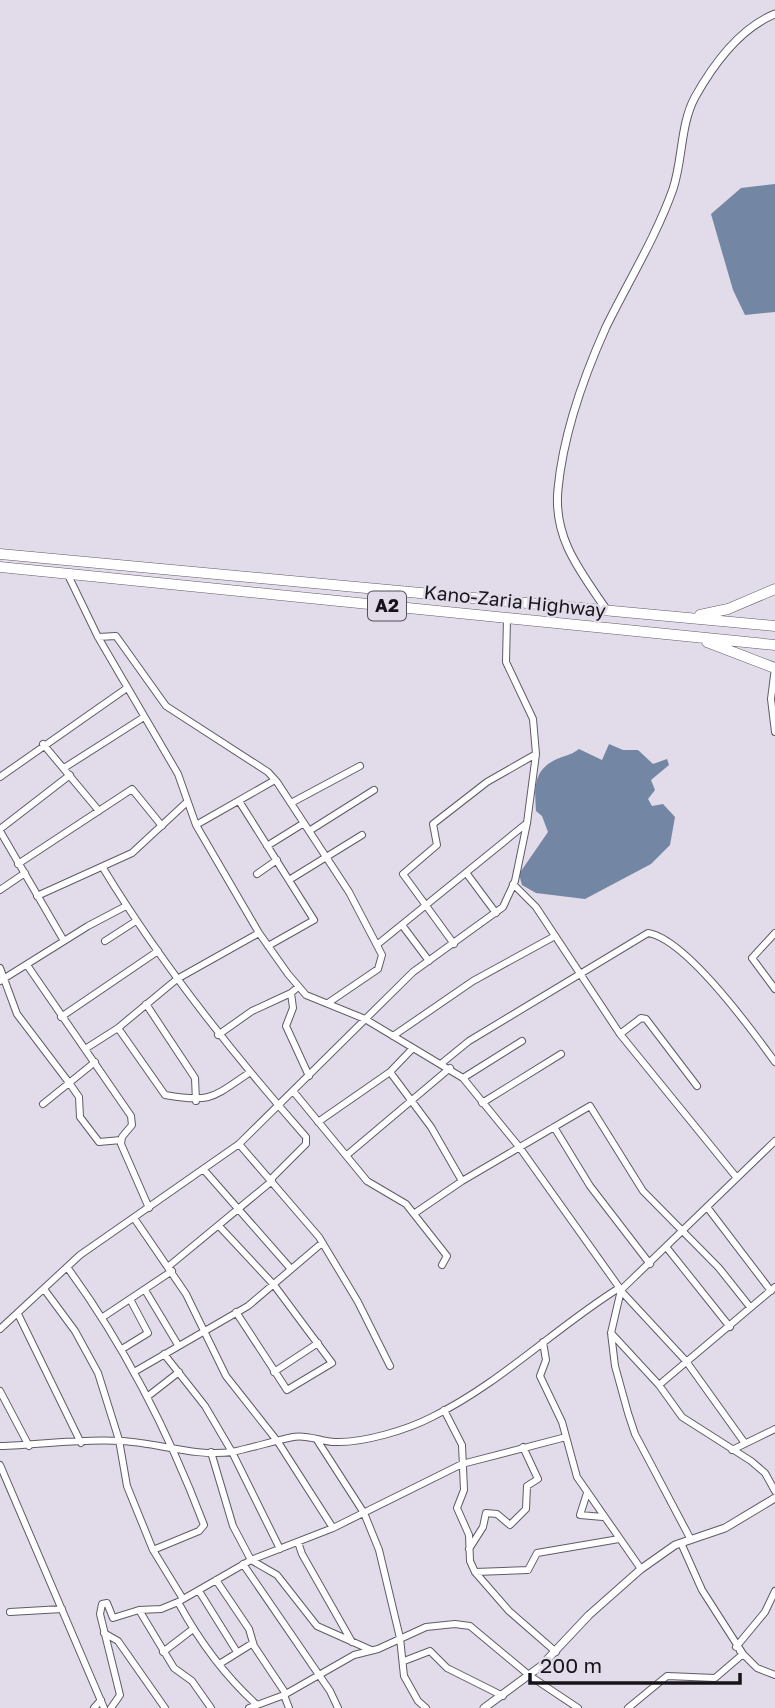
<svg xmlns="http://www.w3.org/2000/svg" width="775" height="1708" font-family="'Golos Text',sans-serif">
  <rect width="100%" height="100%" fill="#e2dbe9"/>
  <!-- water -->
  <path fill="#7386a4" d="M775 184V312L745 315 733 290 711 214 741 188Z
    M609 744 623 750H638L653 764 667 759 669 765 651 780 655 790 648 799 652 806 663 804 675 817 670 845 651 864 585 899 536 893 522 885 519 874 548 832 542 816 536 811C535 793 532 772 553 761 562 756 570 756 579 749L602 760Z"/>
  <g fill="none" stroke-linecap="round" stroke-linejoin="round">
    <defs>
      <path id="minor" d="M67 573 98 637 178 774 196 825 259 933 288 974 306 995 365 1019 463 1078 520 1148 621 1290 611 1333 615 1366 628 1413 635 1434 690 1538
        M98 637 116 636 166 706 268 772 277 782 349 892 382 955 378 969 328 1003
        M775 668 771 699 775 732
        M43 744 99 811
        M64 768 144 717
        M0 777 127 688
        M239 801 314 920 268 946
        M291 803 360 766
        M196 825 275 780
        M0 829 70 775
        M0 831 64 941
        M309 831 374 790
        M267 846 304 823
        M18 864 132 789 162 826
        M103 868C162 965 231 1052 306 1137V1144L270 1180
        M257 874 277 860
        M467 874 496 913
        M289 880 362 835
        M513 884 536 907 620 1034 737 1178
        M0 890 25 873
        M37 896 132 853 187 802
        M402 925 429 961
        M775 933 752 958 775 989
        M105 941 136 921
        M378 944 527 823
        M454 944 403 874 437 845 433 824 487 782 536 754
        M27 965 131 1116 132 1125 122 1137 121 1144 149 1208
        M0 968 17 1014 70 1084 79 1097 80 1117 99 1142 121 1140
        M0 981 88 926 126 906
        M298 987 291 993 293 1008 286 1026 309 1076
        M146 1004 195 1078 196 1101
        M61 1017 158 951
        M118 1028 165 1095C211 1103 212 1098 249 1073
        M620 1034 641 1018 646 1019 697 1086
        M218 1035 252 1011 291 993
        M393 1036 473 981 555 936
        M85 1049 118 1028 177 979 259 933
        M442 1063 469 1041 648 933C686 939 752 1030 775 1062
        M390 1072 431 1127 462 1181
        M463 1078 522 1041
        M293 1091 367 1181 406 1204 447 1256 442 1265
        M482 1103 561 1054
        M43 1104 95 1062
        M318 1122 390 1072 413 1048
        M554 1127 590 1186 650 1264
        M239 1144 319 1237 358 1302 390 1366
        M347 1155 450 1068
        M204 1170 291 1269
        M707 1207 771 1291
        M415 1213 462 1181 590 1106 643 1191 719 1268 750 1307
        M134 1218 186 1294 226 1376 278 1442 333 1528
        M219 1226 274 1285 332 1363 287 1390 236 1312
        M667 1248 730 1327
        M169 1266 272 1181
        M67 1267C125 1346 169 1433 204 1525L199 1531 153 1550
        M44 1289 75 1331 98 1373 119 1440 127 1486 153 1550 183 1599
        M145 1290 178 1345
        M621 1290 775 1141
        M622 1292 686 1361 744 1442
        M18 1314 81 1443
        M103 1317 172 1271
        M0 1329 80 1255 239 1144 413 972 503 907 515 881 527 823 536 754 533 719 506 662 507 618
        M611 1333 659 1385 682 1417 751 1461 765 1473 775 1491
        M543 1342 546 1360 540 1376 562 1422 577 1477 641 1569
        M122 1349 148 1333 130 1299
        M164 1354 205 1406 232 1452 280 1549
        M134 1372 248 1306 322 1243
        M274 1372 318 1343
        M659 1385 775 1287
        M0 1391 29 1446
        M147 1397 179 1372
        M444 1410 462 1445 464 1490 457 1508 469 1535 470 1561 475 1572 509 1611 556 1652
        M317 1440 364 1513 379 1550 400 1638 404 1676 418 1701 426 1708
        M0 1446C40 1445 82 1438 122 1441 159 1443 195 1457 232 1452 252 1448 273 1441 293 1437 307 1434 322 1442 335 1442 363 1443 407 1430 432 1417 501 1383 555 1328 619 1288
        M732 1450 775 1429
        M211 1452 233 1526 251 1560 277 1575 317 1626 371 1650
        M0 1465 104 1708
        M587 1493 580 1515 603 1517
        M298 1542 302 1554 352 1642
        M469 1549 483 1527 486 1513 497 1514 510 1525 526 1509 527 1486 538 1479 523 1447
        M243 1564 330 1691 338 1708
        M475 1572 528 1570 537 1553 619 1539
        M216 1580 249 1629 254 1646 286 1694
        M199 1591 237 1652
        M178 1602C198 1639 226 1677 257 1705
        M139 1610 174 1668 192 1681 211 1708
        M10 1612 62 1609
        M104 1633 118 1641 165 1708
        M736 1647 765 1612 775 1591
        M740 1651 757 1668 775 1675
        M163 1652 193 1629
        M404 1661 430 1651 447 1668 503 1696
        M221 1663 253 1643
        M284 1695 289 1708
        M94 1708 101 1700
        M111 1708 120 1695 100 1614 102 1604 107 1603 113 1618 139 1610 161 1609 178 1602 251 1560 333 1528 462 1464 566 1437
        M249 1708 284 1695 354 1655 378 1649 426 1627 455 1624 470 1626 530 1676 578 1708
        M628 1708 667 1676 715 1678 743 1654 702 1590 681 1543"/>
      <path id="tertiary" d="M606 609C580 571 553 538 558 489 563 436 584 376 606 327 628 282 656 237 673 189 683 159 680 125 695 97 713 65 740 28 775 14
        M484 1708 541 1666 589 1615 641 1569 675 1545 725 1528 775 1498"/>
      <path id="trunk" d="M0 554 775 626
        M0 567 775 645
        M700 615 728 609 775 589
        M707 642 775 668"/>
    </defs>
    <!-- minor casing -->
    <use href="#minor" stroke="#615b67" stroke-width="8"/>
    <!-- tertiary casing -->
    <use href="#tertiary" stroke="#615b67" stroke-width="9"/>
    <!-- trunk casing -->
    <use href="#trunk" stroke="#615b67" stroke-width="11"/>
    <!-- minor -->
    <use href="#minor" stroke="#fff" stroke-width="6"/>
    <!-- tertiary -->
    <use href="#tertiary" stroke="#fff" stroke-width="7"/>
    <!-- trunk -->
    <use href="#trunk" stroke="#fff" stroke-width="10"/>
  </g>
  <g text-anchor="middle" stroke-width="5" stroke-linejoin="round" paint-order="stroke">
    <!-- shield labels -->
    <rect fill="#e2dbe9" stroke="#535057" stroke-width="2" x="368" y="591.5" width="38" height="29" rx="5"/>
    <g font-size="18" font-weight="bold" fill="#161419">
      <text x="387" y="612">A2</text>
    </g>
    <!-- street labels -->
    <g font-size="19" fill="#161419" stroke="#e2dbe9">
      <text transform="translate(515 601) rotate(6)" y="7">Kano-Zaria Highway</text>
    </g>
  </g>
  <!-- scale -->
  <path d="M530 1673v10h210v-10" fill="none" stroke="#161419" stroke-width="3.5"/>
  <text x="540" y="1673" font-size="21" fill="#161419" stroke="#e2dbe9" stroke-width="5" paint-order="stroke">200 m</text>
</svg>
